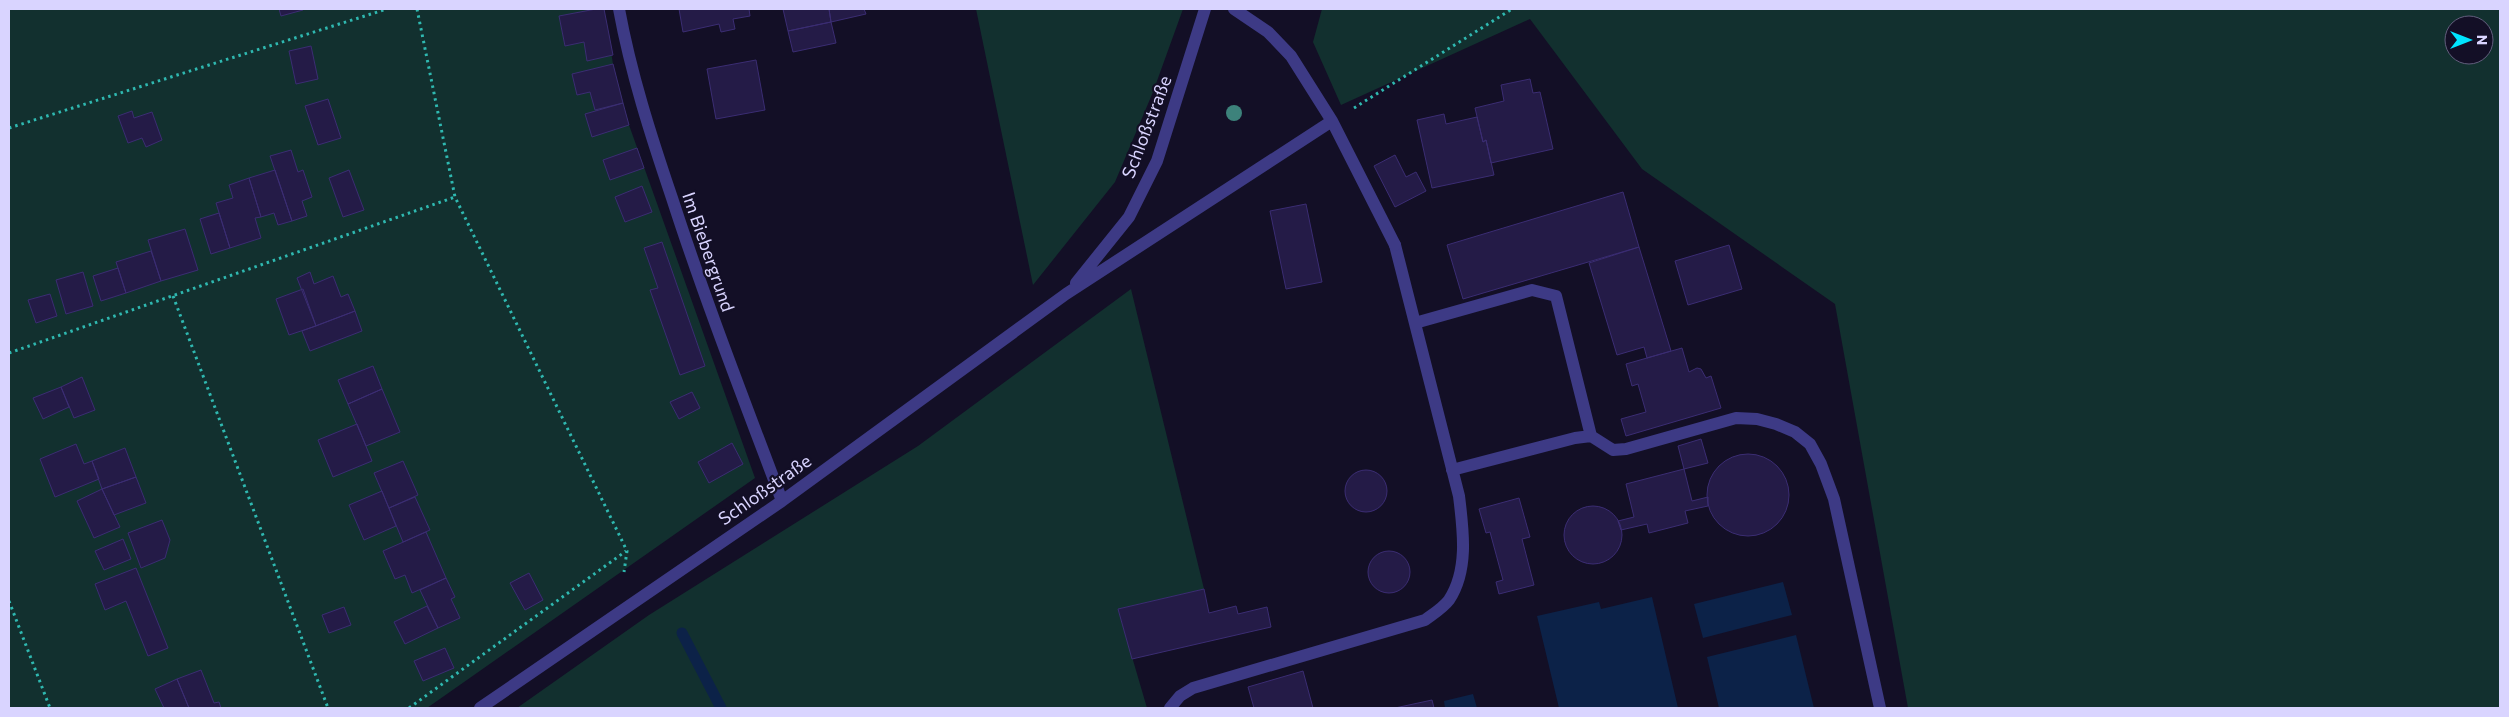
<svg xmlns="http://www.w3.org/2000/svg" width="2509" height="717" font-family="Commissioner,sans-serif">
  <rect width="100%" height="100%" fill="#130f26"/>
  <!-- green -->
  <path fill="#12302f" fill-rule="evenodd" d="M9 9H604L613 64 629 125 755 478 427 708H9Z
    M976 9H1183L1153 92 1115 182 1033 285Z
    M1322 9H2500V708H1908L1835 304 1642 169 1530 19 1341 105 1313 42ZM2454 25H2484V55H2454Z
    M1131 289 1204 589 1118 609 1147 708H517L649 615 918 446Z"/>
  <!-- water -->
  <path fill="#0c2248" d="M1783 582 1792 615 1703 638 1694 604Z
    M1652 597 1678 708H1559L1537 616 1599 602 1601 609Z
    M1796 635 1814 708H1719L1707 657Z
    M1473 694 1477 708H1445L1444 701Z"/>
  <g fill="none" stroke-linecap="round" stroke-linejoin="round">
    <!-- stream -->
    <path stroke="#0c2248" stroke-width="11" d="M682 633 721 708"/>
  </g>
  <!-- building -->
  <path fill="#241b47" stroke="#3b2d73" d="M279 9H303V10L281 16Z
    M596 9H604L613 55 587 61 584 42 565 46 559 16Z
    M679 9H749L750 16 733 19 735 29 721 32 719 24 683 32Z
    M783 9H829L831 22 788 31Z
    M829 9H864L866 14 831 22Z
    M831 22 836 43 793 52 788 31Z
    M311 46 318 79 296 84 289 51Z
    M756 60 765 110 716 119 707 69Z
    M613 64 623 103 595 110 590 92 577 95 572 74Z
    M1530 79 1533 93 1540 92 1553 149 1491 163 1486 140 1483 142 1475 108 1504 101 1501 85Z
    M328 99 341 138 318 145 305 106Z
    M623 103 629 125 592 137 585 114Z
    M132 111 134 118 152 112 162 140 146 147 142 138 128 143 118 116Z
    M1444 114 1446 124 1477 117 1483 142 1486 140 1494 175 1432 188 1417 120Z
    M637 148 644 168 610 180 603 160Z
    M291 150 298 172 303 170 312 197 302 201 307 216 292 221 270 156Z
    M1395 155 1406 177 1416 172 1426 191 1395 207 1374 166Z
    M275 170 292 221 278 225 274 213 261 217 249 178Z
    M349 170 364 210 343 217 329 178Z
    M249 178 261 217 255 218 261 238 230 248 216 203 233 198 229 185Z
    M642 186 652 212 625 222 615 197Z
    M1623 192 1639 247 1463 299 1447 245Z
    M1306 204 1322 282 1286 289 1270 211Z
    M219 213 230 248 211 254 200 219Z
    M185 229 198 270 161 281 148 240Z
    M662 242 705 366 680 375 650 290 658 288 644 248Z
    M1729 245 1742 289 1688 305 1675 261Z
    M1639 247 1671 351 1647 358 1644 347 1617 355 1589 263Z
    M151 251 161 281 126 293 116 262Z
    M118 268 126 293 101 301 93 276Z
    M83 272 93 306 66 314 56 280Z
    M310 272 314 284 333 276 341 297 348 294 355 311 316 326 297 278Z
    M303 289 316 326 289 335 276 299Z
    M50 294 57 316 36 323 28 300Z
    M355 311 362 331 310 351 302 331Z
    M1682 348 1689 372 1697 368 1701 369 1706 378 1711 376 1721 408 1626 436 1621 419 1646 412 1638 384 1632 386 1626 364Z
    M373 366 382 389 348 404 338 380Z
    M82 377 95 410 74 418 61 387Z
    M61 387 69 407 43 419 33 398Z
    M382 389 400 432 366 446 348 404Z
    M692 392 700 408 679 419 670 402Z
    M357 424 372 461 333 477 318 440Z
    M1701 439 1708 463 1684 469 1678 446Z
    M732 443 743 464 709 483 698 462Z
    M76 444 84 464 92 461 99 479 55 497 40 459Z
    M125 448 136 477 102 489 92 461Z
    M1707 495a41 41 0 1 1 82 0a41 41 0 1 1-82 0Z
    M403 461 418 495 389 508 374 473Z
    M1684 469 1692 501 1708 497V506L1685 511 1688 523 1649 533 1647 524 1621 530 1618 521 1634 517 1626 484Z
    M1345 491a21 21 0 1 1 42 0a21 21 0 1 1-42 0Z
    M136 477 146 503 114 515 102 489Z
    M102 489 120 527 94 538 77 501Z
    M382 491 396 526 364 540 349 505Z
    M415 497 430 530 403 542 389 508Z
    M1519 498 1530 537 1522 539 1534 585 1499 594 1496 582 1503 580 1490 532 1486 533 1479 509Z
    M1564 535a29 29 0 1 1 58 0a29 29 0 1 1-58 0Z
    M162 520 170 540 165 558 141 568 128 533Z
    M426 532 446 578 412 593 405 575 395 579 383 551Z
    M123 539 131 559 104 570 95 551Z
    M1368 572a21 21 0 1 1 42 0a21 21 0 1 1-42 0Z
    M136 568 168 648 148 656 126 601 105 610 95 584Z
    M529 573 543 600 525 610 510 583Z
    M446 578 455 597 451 599 460 618 438 628 420 590Z
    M1204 589 1209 613 1236 606 1238 614 1267 607 1271 627 1132 659 1118 609Z
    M427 606 438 628 405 644 394 622Z
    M344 607 351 625 329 633 322 615Z
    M445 648 454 668 423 681 414 661Z
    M201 670 214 703 219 702 221 708H189L177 679Z
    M1303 671 1313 708H1254L1248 687Z
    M177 679 189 708H164L155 689Z
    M1432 700 1434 708H1395Z"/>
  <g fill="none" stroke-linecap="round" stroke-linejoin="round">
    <!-- path -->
    <path stroke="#2fb8b0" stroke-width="3" stroke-dasharray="2.5 4" stroke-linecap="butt" d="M417 9 455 197 627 551 624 572
      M1354 108 1512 9
      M9 128 387 9
      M173 296 328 708
      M9 353 455 197
      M9 601 50 708
      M409 708 626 551"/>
    <!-- service -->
    <path stroke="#3d3a85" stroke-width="12" d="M1415 323 1532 290 1556 296 1591 436
      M1452 470 1575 438 1591 436 1613 450 1626 449 1736 418 1757 419 1776 424 1795 432 1810 444 1821 464 1834 499 1880 708
      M1170 708 1180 696 1193 688 1425 620C1433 614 1443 608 1449 600 1469 570 1463 529 1459 496L1395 245"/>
    <!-- minor -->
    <path stroke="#3d3a85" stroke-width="12" d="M619 9C631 74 651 136 672 198 705 300 744 400 782 501
      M1234 9 1268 32 1291 56 1332 121 1395 245
      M1076 283 1129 217 1157 161 1205 9
      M480 708 782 501 1066 294 1332 121"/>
  </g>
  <!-- trees -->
  <circle fill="#3d827b" cx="1234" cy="113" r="8"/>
  <g text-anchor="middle" stroke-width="4.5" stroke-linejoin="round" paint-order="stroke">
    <!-- street labels -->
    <g font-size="18" fill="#d9d4ff" stroke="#130f26">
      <text transform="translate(1147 127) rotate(-69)" y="6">Schloßstraße</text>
      <text transform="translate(708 252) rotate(71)" y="6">Im Biebergrund</text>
      <text transform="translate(765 490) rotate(-35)" y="6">Schloßstraße</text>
    </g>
  </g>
  <!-- border -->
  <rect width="2509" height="717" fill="none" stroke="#d9d4ff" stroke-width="20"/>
  <!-- north arrow -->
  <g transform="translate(2469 40) rotate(90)"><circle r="24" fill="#130f26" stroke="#625e7d"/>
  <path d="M0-4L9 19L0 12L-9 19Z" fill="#00e5ff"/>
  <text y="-8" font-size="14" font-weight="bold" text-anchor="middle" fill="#d9d4ff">N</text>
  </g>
</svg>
